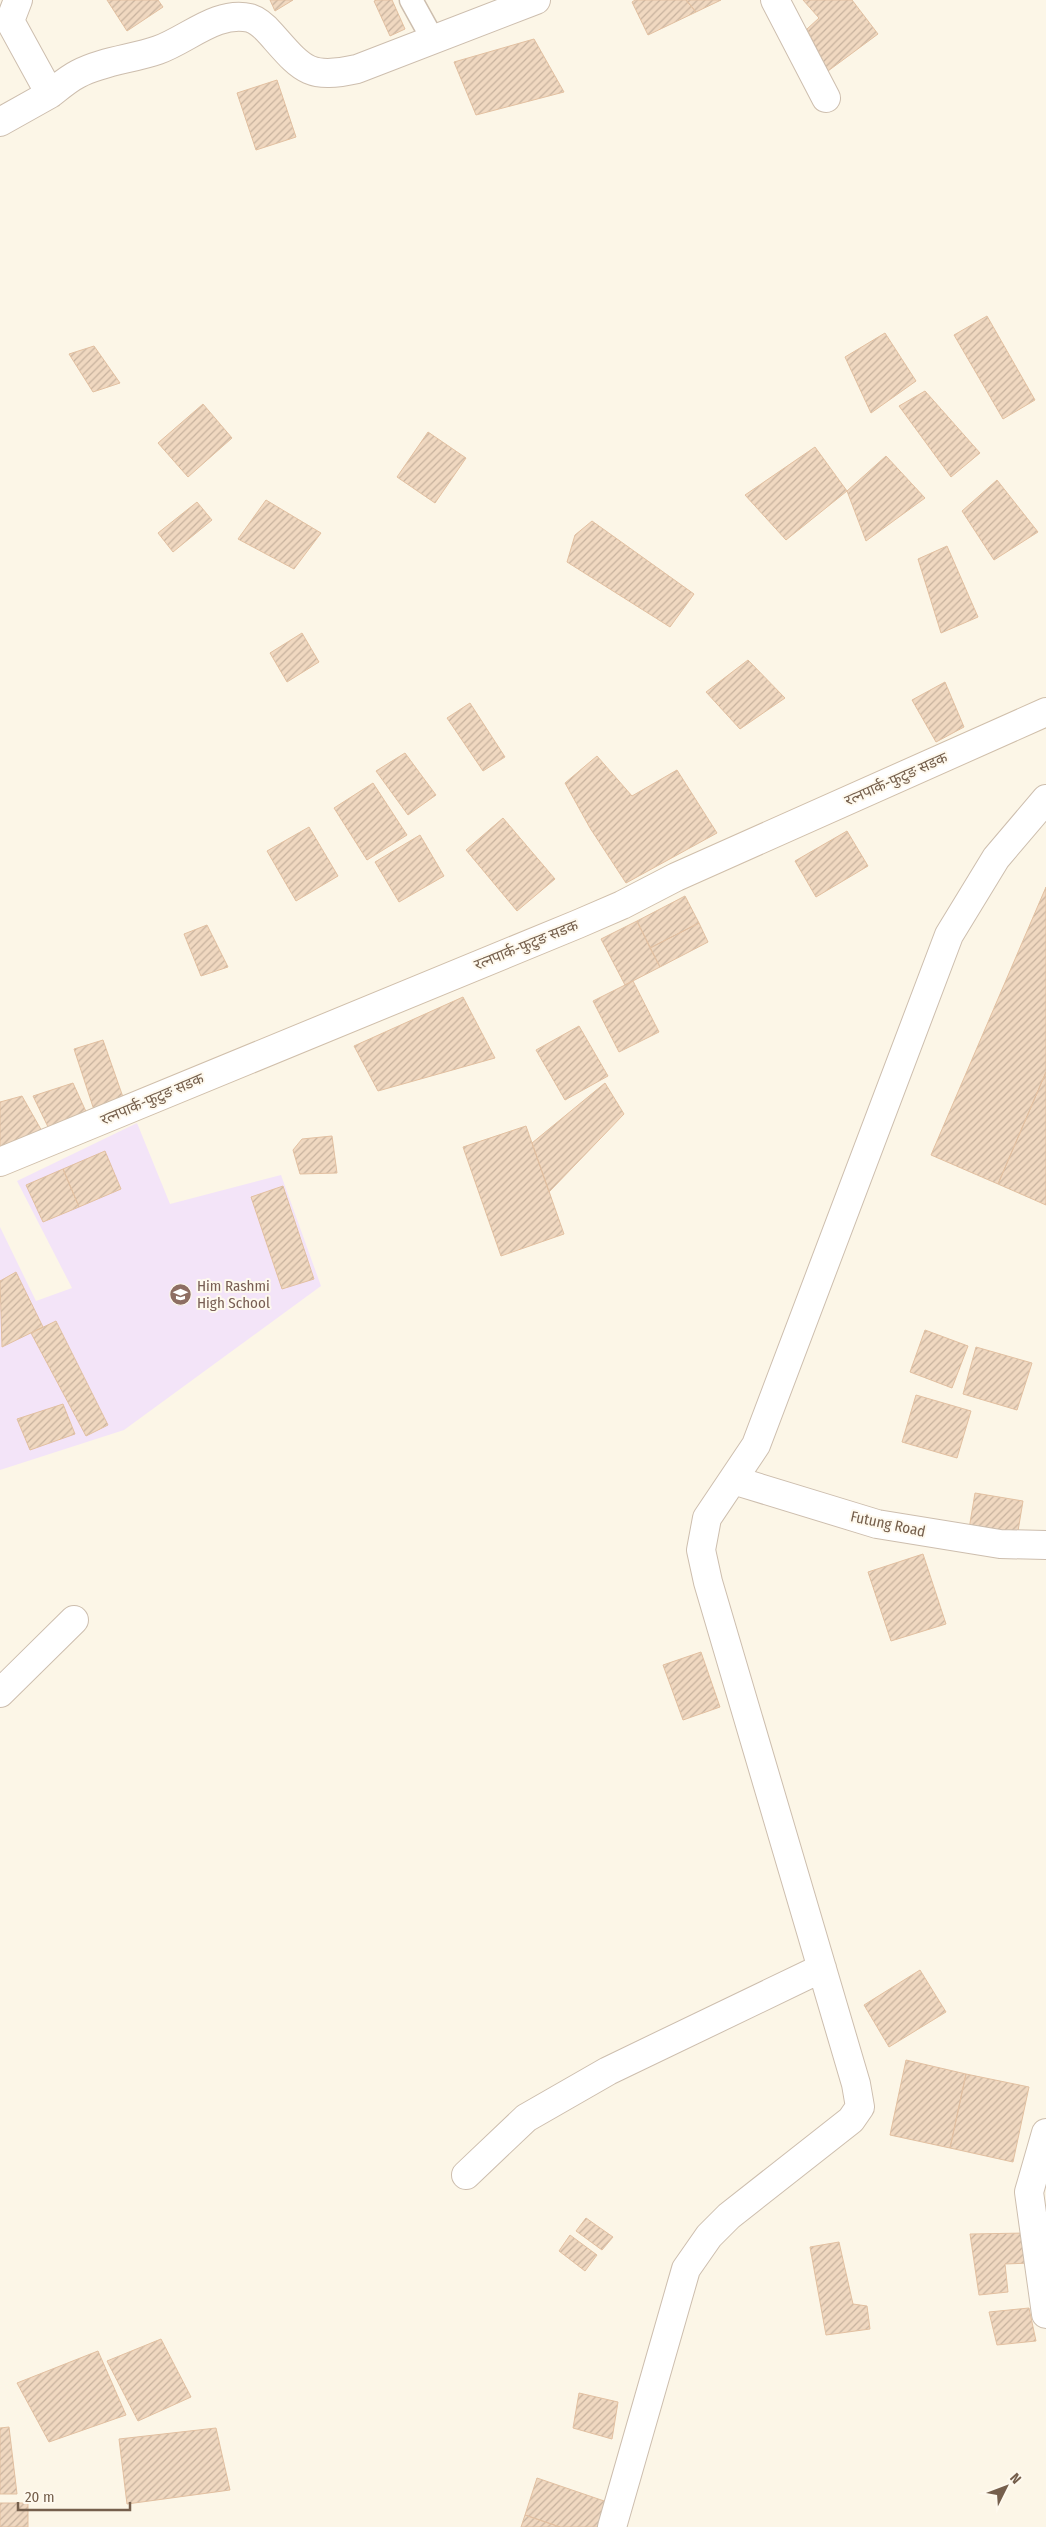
<svg xmlns="http://www.w3.org/2000/svg" width="1046" height="2527" font-family="'Fira Sans Condensed','Noto Sans Devanagari',sans-serif">
  <defs>
    <pattern id="building-hatch" width="6" height="6" patternUnits="userSpaceOnUse" patternTransform="scale(1.25)"><rect width="6" height="6" fill="#f0d8c0"/><path d="M-1 1l2-2M0 6l6-6M5 7l2-2" fill="none" stroke="#c7b29e"/></pattern>
  </defs>
  <rect width="100%" height="100%" fill="#fcf6e7"/>
  <!-- education -->
  <path fill="#f3e4f8" d="M137 1123 170 1204 281 1175 321 1286 124 1430 0 1470V1227L36 1301 72 1288 17 1181Z"/>
  <!-- building -->
  <path fill="url(#building-hatch)" stroke="#e2c0a1" d="M107 0H158L163 7 127 31Z
    M270 0H293L275 11Z
    M377 0H392L405 29 390 36 374 1Z
    M635 0H686L696 12 648 35 632 2Z
    M686 0H721L696 12Z
    M803 0H852L878 34 828 71 807 29 819 18Z
    M534 39 564 92 476 115 454 62Z
    M277 80 296 137 256 150 237 93Z
    M987 316 1035 400 1003 419 954 335Z
    M885 333 916 381 871 413 845 357Z
    M94 346 120 383 93 392 69 354Z
    M925 391 980 453 951 477 899 406Z
    M203 404 232 438 188 477 158 443Z
    M428 432 466 458 435 503 397 477Z
    M815 447 847 491 786 540 745 495Z
    M886 456 925 498 866 541 847 491Z
    M997 480 1038 532 994 560 962 511Z
    M266 500 321 533 294 569 238 539Z
    M197 502 212 520 173 552 158 533Z
    M592 521 694 594 670 627 567 562 575 535Z
    M947 546 978 617 941 633 918 559Z
    M302 633 319 662 287 682 270 653Z
    M748 660 785 698 740 729 706 692Z
    M945 682 964 727 936 742 912 700Z
    M470 703 505 757 483 771 447 718Z
    M405 753 436 795 408 815 376 771Z
    M597 756 632 796 677 770 717 833 626 883 590 828 565 783Z
    M373 783 407 835 367 860 334 808Z
    M503 818 555 879 517 911 466 850Z
    M309 827 338 876 296 901 267 851Z
    M847 831 868 866 816 897 795 861Z
    M420 835 444 876 399 902 375 862Z
    M1046 887V1072L998 1184 931 1155Z
    M685 896 699 923 650 948 637 921Z
    M637 921 660 967 625 985 601 939Z
    M699 923 708 942 660 967 650 948Z
    M207 925 228 967 201 976 184 934Z
    M633 981 659 1032 619 1052 593 1001Z
    M463 997 495 1058 378 1091 354 1046Z
    M579 1026 608 1076 565 1100 536 1050Z
    M103 1040 124 1100 95 1113 74 1049Z
    M1046 1072V1205L998 1184Z
    M73 1083 88 1116 50 1131 33 1096Z
    M605 1083 624 1114 549 1192 532 1143Z
    M22 1096 43 1133 0 1151V1102Z
    M526 1126 564 1234 501 1256 463 1147Z
    M332 1136 337 1173 300 1174 293 1150 302 1139Z
    M105 1151 121 1189 79 1207 63 1169Z
    M63 1169 79 1207 43 1222 26 1185Z
    M283 1186 314 1279 282 1289 251 1197Z
    M16 1272 43 1327 2 1347 0 1281Z
    M56 1321 108 1425 86 1436 31 1333Z
    M925 1330 968 1346 952 1388 910 1372Z
    M976 1347 1032 1363 1017 1410 963 1394Z
    M916 1395 971 1411 957 1458 902 1442Z
    M63 1404 75 1434 30 1450 17 1419Z
    M975 1493 1023 1501 1017 1537 969 1529Z
    M923 1554 946 1624 891 1641 868 1572Z
    M701 1652 720 1707 683 1720 663 1665Z
    M920 1970 946 2012 889 2047 864 2005Z
    M906 2060 966 2074 950 2148 890 2135Z
    M966 2074 1029 2087 1013 2162 950 2148Z
    M586 2218 613 2237 602 2250 576 2231Z
    M1027 2233 1031 2263 1005 2264 1008 2292 979 2295 970 2234Z
    M570 2235 597 2255 585 2271 559 2251Z
    M839 2242 853 2304 867 2306 870 2329 826 2335 810 2247Z
    M1029 2308 1036 2341 997 2345 989 2312Z
    M161 2339 191 2397 138 2421 107 2361Z
    M98 2351 126 2415 49 2442 17 2383Z
    M579 2393 618 2402 612 2439 573 2428Z
    M9 2427 17 2494H0V2428Z
    M216 2428 230 2490 127 2504 119 2439Z
    M537 2478 613 2504 605 2527H560L525 2515Z
    M0 2503H28V2527H0Z
    M525 2515 560 2527H521Z"/>
  <g fill="none" stroke-linecap="round" stroke-linejoin="round">
    <defs>
      <path id="lane" d="M411 0 432 38"/>
      <path id="street" d="M775 0 826 98
        M50 94C59 87 68 79 78 74 103 61 132 59 158 50 187 40 217 10 250 18 259 21 265 27 271 34 302 69 308 80 357 69L536 0
        M0 122 50 94 10 21 18 0
        M733 1480 877 1524 1000 1544 1046 1545
        M0 1693 74 1620
        M1046 2133 1029 2192 1046 2314
        M466 2175 526 2118 608 2071 822 1968
        M612 2527 686 2269 709 2236 729 2216 851 2120 860 2107 856 2084 708 1582 701 1550 707 1518 756 1445 949 935 996 858 1046 799"/>
      <path id="secondary" d="M0 1162 578 924 622 905 676 877 1046 712"/>
    </defs>
    <!-- lane casing -->
    <use href="#lane" stroke="#cdbeae" stroke-width="25"/>
    <!-- street casing -->
    <use href="#street" stroke="#cdbeae" stroke-width="30"/>
    <!-- secondary casing -->
    <use href="#secondary" stroke="#d0bfab" stroke-width="30"/>
    <!-- lane -->
    <use href="#lane" stroke="#fff" stroke-width="22"/>
    <!-- street -->
    <use href="#street" stroke="#fff" stroke-width="28"/>
    <!-- secondary -->
    <use href="#secondary" stroke="#fff" stroke-width="28"/>
  </g>
  <!-- icons -->
  <defs>
    <symbol id="school-disc" viewBox="-11 -11 22 22"><circle r="9.5" fill="#8d6e63" stroke="#fef9ee"/><path d="M0-5L7-2L0 1L-7-2ZM-4 1L0 2.5L4 1V4Q0 6-4 4Z" fill="#fff"/></symbol>
  </defs>
  <g fill-rule="evenodd">
    <use href="#school-disc" x="168" y="1282" width="25" height="25"/>
  </g>
  <g text-anchor="middle" stroke-width="4" stroke-linejoin="round" paint-order="stroke">
    <!-- street labels -->
    <g font-size="15" fill="#755f4c" stroke="#fef9ee">
      <text transform="translate(896 779) rotate(-24)" y="5">रत्नपार्क-फुटुङ सडक</text>
      <text transform="translate(526 945) rotate(-22)" y="5">रत्नपार्क-फुटुङ सडक</text>
      <text transform="translate(152 1099) rotate(-23)" y="5">रत्नपार्क-फुटुङ सडक</text>
      <text transform="translate(888 1524) rotate(12)" y="5">Futung Road</text>
    </g>
    <!-- education labels -->
    <g font-size="15" fill="#785e54" stroke="#fef9ee" text-anchor="start">
      <text x="197" y="1291">Him Rashmi<tspan x="197" dy="17">High School</tspan></text>
    </g>
  </g>
  <!-- north arrow -->
  <g transform="translate(1006 2487) rotate(48)" stroke="#fef9ee" stroke-width="4" paint-order="stroke">
  <path d="M0-4L9 19L0 12L-9 19Z" fill="#755f4c"/>
  <text y="-8" font-size="14" font-weight="bold" text-anchor="middle" fill="#755f4c">N</text>
  </g>
  <!-- scale -->
  <path d="M18 2502v8h112v-8" fill="none" stroke="#755f4c" stroke-width="2.5"/>
  <text x="25" y="2502" font-size="15" fill="#755f4c" stroke="#fef9ee" stroke-width="4" paint-order="stroke">20 m</text>
</svg>
